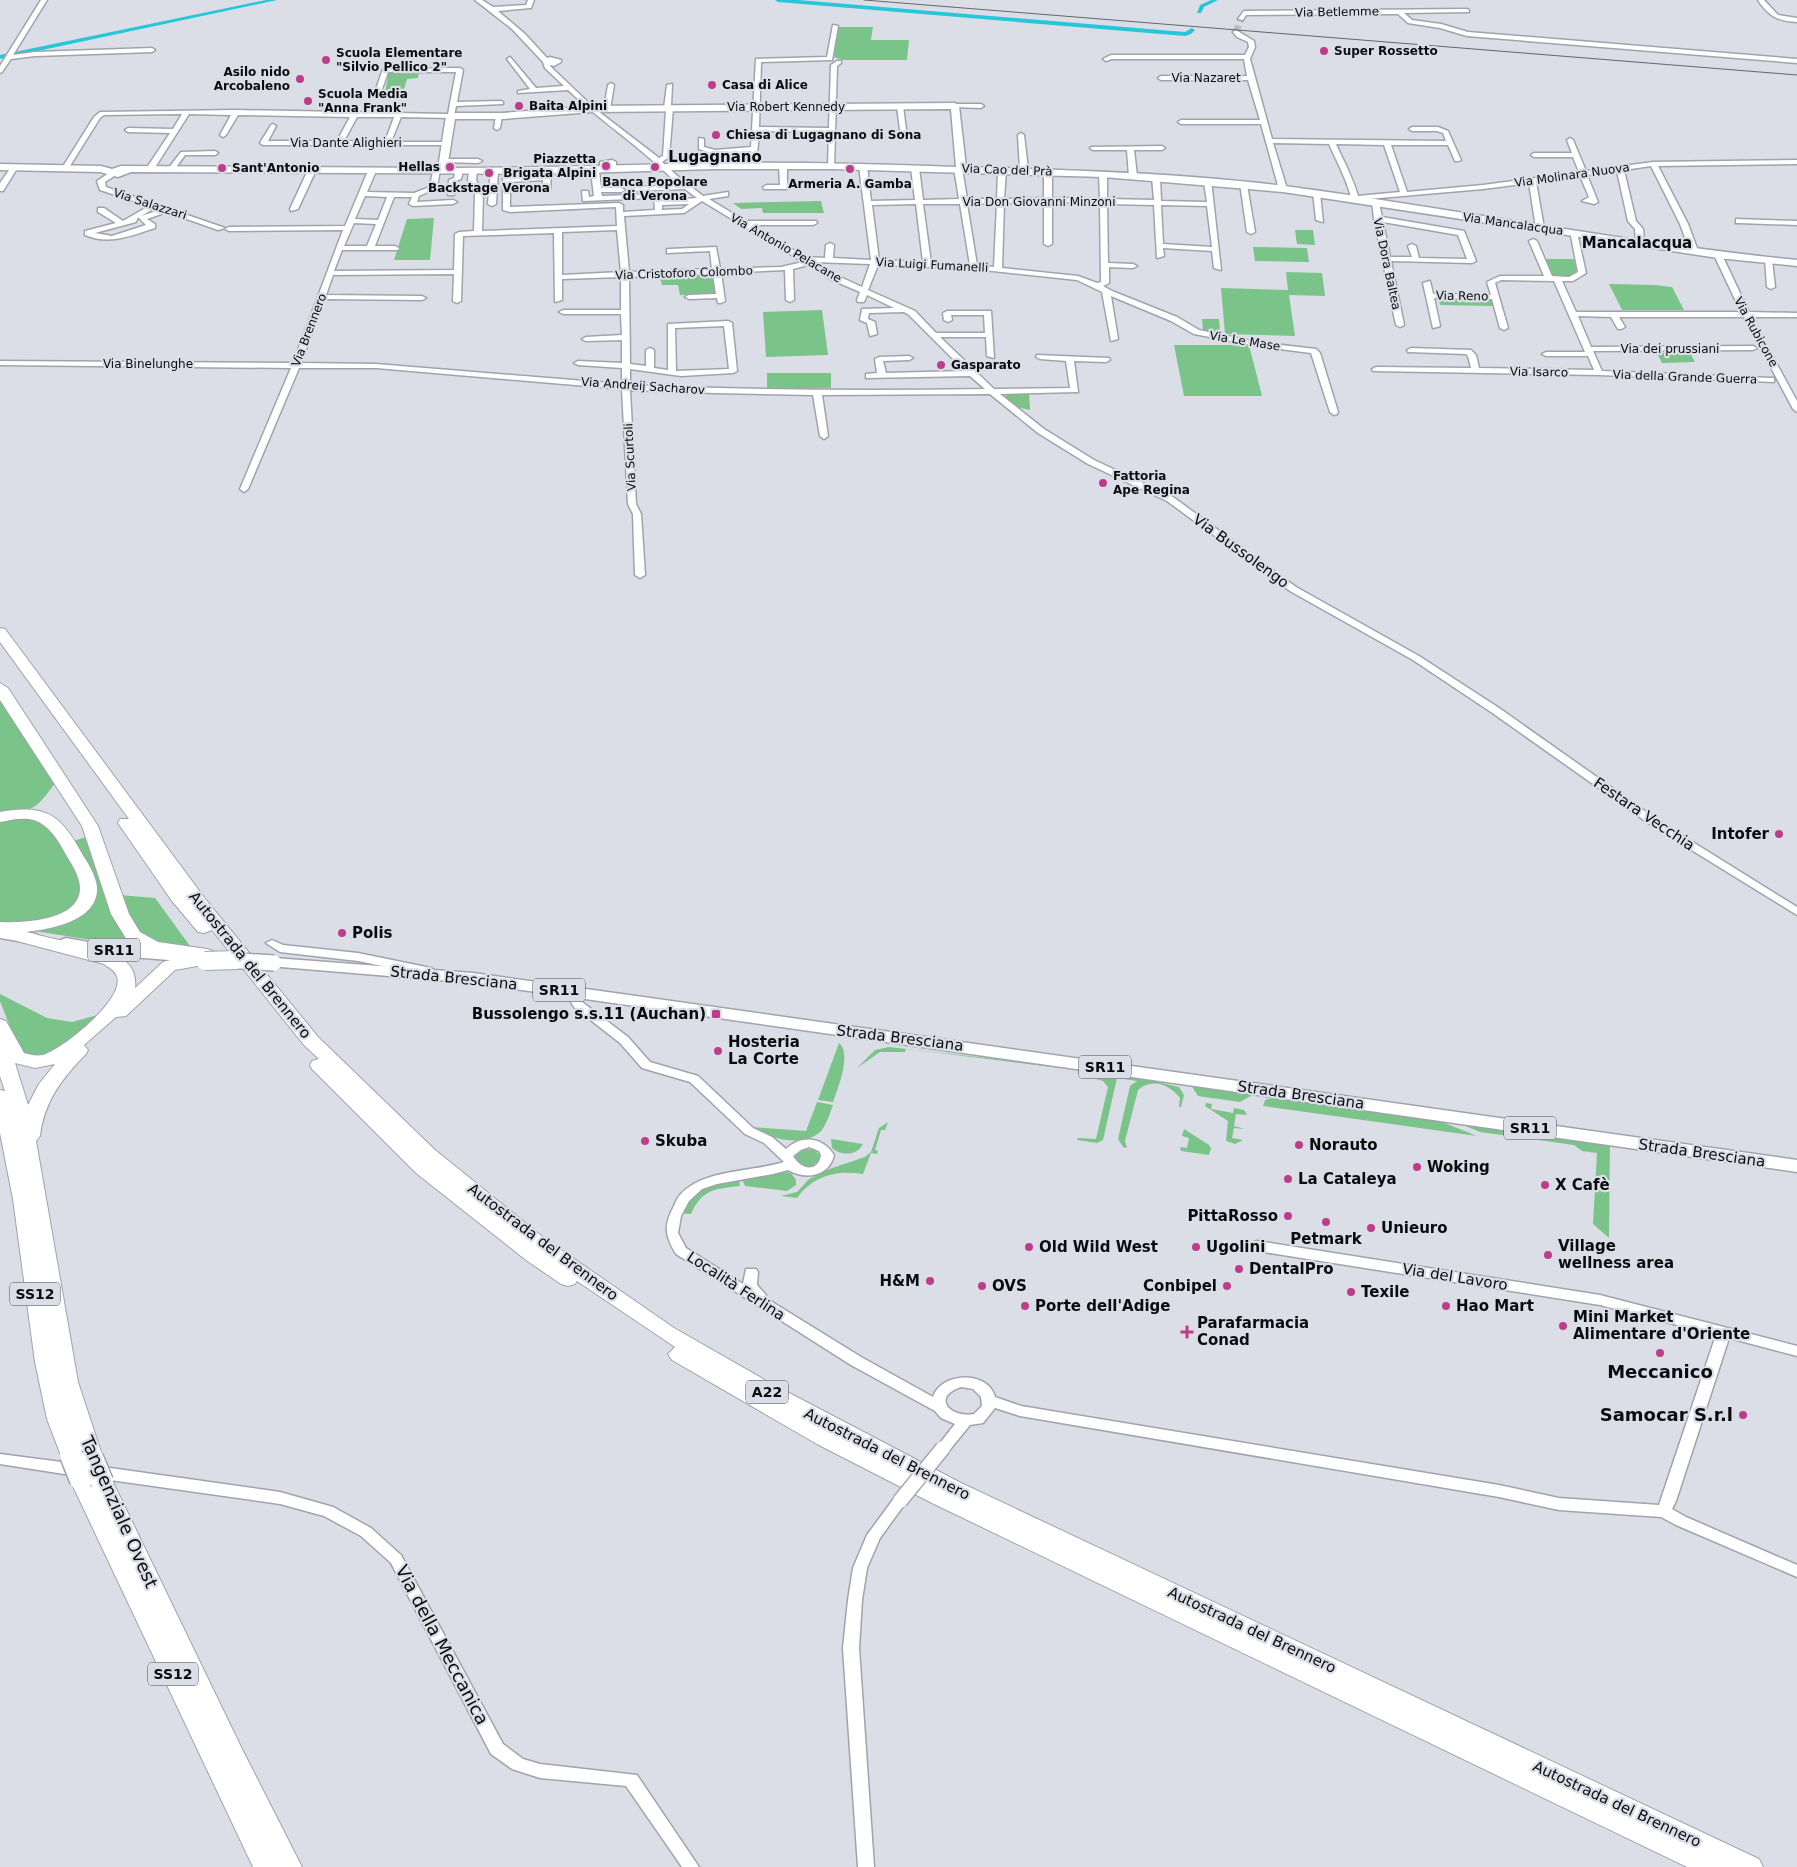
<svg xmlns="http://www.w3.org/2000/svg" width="1797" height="1867" font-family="'DejaVu Sans',sans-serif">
  <rect width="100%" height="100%" fill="#dbdee7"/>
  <!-- green -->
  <path fill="#7ac489" d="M838 27H873L871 40H909L907 60H842L834 57Z
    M389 71H419L418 78 407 79 403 93H385Z
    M821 201 824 213H763L762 208 741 209 733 203Z
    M434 218 430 260H394L407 219Z
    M1295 230H1313L1315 245 1297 244Z
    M1253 247 1307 248 1309 262 1255 261Z
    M1544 259H1574L1577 271 1567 278 1553 276Z
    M1286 272 1322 273 1325 296 1289 295 1295 336 1225 334 1221 288 1288 290Z
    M682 275H712L715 278V294L680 295 678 285H662L660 278 682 277Z
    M1609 284 1655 285 1672 287 1684 310H1622Z
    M1439 298 1492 299 1494 306 1440 305Z
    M822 310 828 355 766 357 763 312Z
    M1202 319H1219L1220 332 1203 331Z
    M1174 345H1249L1262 396H1184Z
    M1675 351H1689L1695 362 1662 363 1657 353H1676Z
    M767 373H831V388L767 389Z
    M1029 392 1030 410 1016 407 1005 397 1008 394Z
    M0 700 55 783C35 811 34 810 0 814Z
    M30 817 55 828 72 859 85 896 62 917 0 925V820Z
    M90 836 130 941 124 945 34 931 57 926 85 908 73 841Z
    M119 895 155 898 193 950 164 947 137 936Z
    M0 994 47 1018 72 1022 101 1014C74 1039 60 1062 20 1053L0 1001Z
    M839 1043C852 1054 838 1088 833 1102L818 1100Z
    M889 1047 1119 1073 1179 1087 1184 1095 1181 1107H1179L1180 1098C1169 1084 1152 1078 1138 1090L1125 1141 1127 1148 1123 1147 1118 1139 1130 1086 1137 1081 1117 1078 1103 1140 1097 1143 1077 1140 1078 1138 1096 1139 1108 1087 1103 1081 1092 1078 1093 1072 906 1049 905 1052H880L857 1068 875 1050Z
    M1191 1085 1254 1094 1240 1102 1198 1096Z
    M1274 1097 1437 1120 1477 1136 1263 1106 1265 1100Z
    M817 1102 833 1105C830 1113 827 1123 822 1130 804 1149 770 1139 752 1127L806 1131Z
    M1206 1103 1212 1104 1211 1109 1233 1113 1234 1108 1244 1110 1247 1115 1236 1114 1234 1126 1245 1129 1234 1128 1232 1138 1243 1140 1235 1144 1226 1141 1228 1121 1205 1106Z
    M888 1122 885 1130H881L875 1150 878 1151 877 1154 871 1153 863 1174C836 1170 813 1176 797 1198L781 1196 797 1192 809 1179 832 1168 865 1157 871 1152 879 1128Z
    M1456 1122 1610 1144 1609 1238 1593 1224 1597 1153 1582 1151 1574 1145 1480 1132Z
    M1184 1129 1209 1145 1211 1148 1209 1155 1181 1151 1180 1147 1187 1148 1189 1138 1182 1136Z
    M831 1139 863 1144C857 1156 841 1156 832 1148Z
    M806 1149 814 1150 820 1155V1160L812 1166 804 1167 795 1160 796 1154Z
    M787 1172 791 1173 796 1180V1185L787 1191 745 1186 742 1179Z
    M739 1180 740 1186C715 1189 702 1189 691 1214L680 1213C696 1184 709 1185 739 1180Z"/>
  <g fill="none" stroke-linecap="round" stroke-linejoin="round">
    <!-- canal -->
    <path fill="#27c6d9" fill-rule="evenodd" d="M266 0H277L0 59V55Z
      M775 0H798L1185 32 1192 28 1195 30 1191 34 1185 36 778 2Z
      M1211 0H1218L1204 7 1201 13H1197L1200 5Z"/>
    <!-- minor-tunnel -->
    <path stroke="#bcbec7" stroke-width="7" stroke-dasharray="7 4" stroke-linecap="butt" d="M1236 32 1241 19"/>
    <defs>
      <path id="minor" d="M41 0H47L13 55 35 52 152 48 155 50 152 52 35 56 11 59 2 72 0 73V66Z
        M475 0H482L493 7 526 5 528 0H534L531 8 498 11 525 34 547 58 550 57 561 60V62L554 66 550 65V66L594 108 659 158 663 156 666 110 664 108 667 85 672 84 671 106 673 108 669 157 662 162 675 174 703 196 728 192V196L709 199 745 221H816L817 223 813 225H752L805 257 825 258 826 245 830 243 834 245 833 258 871 260 859 166 863 164 867 166 871 201 915 200 911 168 915 166 919 168 923 200 959 199 954 168 958 166 962 168 967 199H997L998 170 1002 168 1006 170 1004 199 1044 198V171L1048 169 1052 171V198L1100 199 1099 174 1103 172 1107 174V199L1154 200 1152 177 1156 175 1160 177 1161 201 1207 202 1204 182 1211 180 1221 270 1214 268 1212 251 1163 248 1164 256 1157 258 1154 205 1107 204 1108 263 1133 264 1137 266 1133 268 1109 267V283L1103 286 1112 291 1177 317 1199 330 1256 342 1316 349 1320 353 1338 412 1337 414 1334 415 1330 412 1311 353 1256 346 1194 334 1171 321 1111 296 1118 339 1111 341 1102 292 1077 280 974 269 878 265 868 290 915 311 936 333H985L984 315H951L952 320 948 322 944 320 943 313 947 311H991L994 358 987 356 986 337H940L994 389 1070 388 1066 361 1040 359 1036 357 1037 355 1109 358 1110 360 1106 362 1074 361 1078 392 1000 394 1044 429 1094 460 1173 497 1296 587 1419 656 1499 708 1659 821 1797 907V915L1651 825 1491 712 1413 660 1290 591 1167 501 1088 464 1038 433 990 394 822 395 828 436 824 439 820 436 813 395 715 393 630 390 636 504 641 514 645 575 640 578 635 575 633 514 628 504 622 389 376 368H299L248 489 244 492 240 489 291 368 0 365V361L293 363 343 230 229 231 225 229 229 227 345 226 368 171 372 169 376 171 367 192 414 193 430 187 433 171 440 169 437 188 419 196 417 202 453 200 457 202 453 204 413 206 409 204 412 197H394L375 246H395L399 248 398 250H342L334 271 454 270 455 234 459 232 474 231 475 194 468 180 469 171 473 169 477 171 476 180 483 194 482 231 617 226 616 207 510 212 503 210V178L542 176 544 169H547L551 171 550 190 510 191V207L619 203 623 205V212L655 210 654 198 583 201 582 191H588L589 197 594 196 591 171 595 169 599 171 601 188H621L625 190 621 192H601L602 196 657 194 661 196V201L697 198 685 189 634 191V187H637L680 185C670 178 663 169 654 162 626 137 595 116 568 90L518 93V91L530 89 507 59 510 57 536 88 564 86 545 68 543 62 512 29ZM543 180V186L510 187V182ZM365 196 387 197 378 220 355 219ZM702 201 803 262 781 267 720 269 716 247 670 249H667V253L710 251 712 269 629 272 624 216 684 213ZM1044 202V244L1048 246 1052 244V202L1100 203 1101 282 1097 283 1078 276 1002 268 1004 203ZM997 203 994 267 977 265 967 204ZM689 204 682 209 662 210V205ZM916 204 923 262 879 260 872 205ZM923 204H960L970 265 931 263ZM1161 205 1207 206 1212 247 1163 244ZM354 223 376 224 367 246H344ZM617 230 621 272 562 275V232ZM554 233 555 302 562 300V279L621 277V310H563L559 312 563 314H621L622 335 586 337 582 339 586 341 622 340V363L578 361 574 363 578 365 622 368V384L376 364 301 363 324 299 422 300 426 298 422 296 326 295 333 275 454 274 453 301 457 303 461 301 463 236ZM813 262 870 264 862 287 836 275ZM808 265 830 279 860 292 857 300 858 302H864L867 295 894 308 862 309 860 320 867 323 870 336 877 334 875 322 868 319 869 313 904 312 909 315 965 371 886 373 883 361 909 360 913 358 909 356 879 357 875 359 877 373 866 374V378L970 376 985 389C866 391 748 390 630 385V369L681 376 733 373 737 371 732 323 728 321 668 324V370L654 368V350L650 348 646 350V366L630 364 629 277 713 274 716 294 689 295 685 297 689 299 717 298 718 303H721L725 301 721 273 785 270 786 300 790 302 794 300 793 269ZM724 326 729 369 676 371 675 328Z
        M1758 0H1764L1778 15 1797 18V22C1778 21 1768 16 1758 0Z
        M1467 9 1469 10V12L1404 13 1412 20 1441 24 1468 32 1797 59V63L1467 36 1440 28 1408 23 1398 14H1393L1246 15 1243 20 1238 19 1244 11Z
        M833 25 838 26 832 60 761 62 759 127 829 128 831 65 837 61H841V63L837 66 834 167 828 166 829 132 759 131 756 167 750 166 751 151 718 154V166L712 167 711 153 699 149V138L704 139V147L715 150 751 147 756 59 827 57Z
        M1236 30 1254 41 1255 47 1250 59 1272 139 1446 141 1443 133 1437 131H1412L1409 129 1412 127H1438L1448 131 1461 160 1459 161H1455L1448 145H1391L1407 192 1483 185 1579 172 1573 157H1534L1531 155 1534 153H1572L1567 140 1570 138 1573 140 1586 171 1653 162 1797 160V164L1658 166 1688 224 1698 251 1694 253 1690 251 1680 224 1651 166 1624 170 1636 221 1643 229 1644 243 1640 245 1636 243 1635 229 1628 221 1617 171 1587 175 1598 202 1594 204 1582 201 1589 197 1580 176 1536 182 1544 228 1540 230 1536 228 1529 183 1483 189 1345 201V197H1351C1346 178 1337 162 1329 144L1273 143 1287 189 1283 191 1279 189 1261 124H1181L1178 122 1181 120H1260L1248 80H1161L1158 78 1161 76H1247L1244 59H1112L1106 61 1103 59 1111 55H1245L1249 47 1248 42 1237 37 1233 32ZM1336 144 1384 145 1400 192 1358 196C1353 178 1344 162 1336 144Z
        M460 68 463 70 457 102 501 101 503 102V104L456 106 454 116 451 118 401 117 391 142H448L451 144 450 145H263L260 143 271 125 273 124 276 126 268 141H337L350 117 238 115 226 135 223 137 220 135 231 115 189 114 154 169 150 171 146 169 170 133 128 132 125 130 128 128 173 129 182 114 104 115 100 118 68 169 62 168 94 117 100 112 236 110 448 114 456 72H388L380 95 377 97 374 95 383 69ZM357 117H394L385 142 344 141Z
        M611 83 614 85 610 109 607 111 604 109 608 85Z
        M900 104 903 106 906 130 903 132 900 130 897 106Z
        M955 104H981L984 106 981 108 953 107V105Z
        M499 114 502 116 500 128 497 130 494 128 496 116Z
        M1021 133 1024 135 1028 170 1024 172 1020 170 1018 135Z
        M1091 147 1162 146 1165 148 1162 150H1134L1137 176 1133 178 1129 176 1127 150H1093L1090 148Z
        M181 152 215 151 218 153 215 155H185L174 170H170L168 169Z
        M444 159H478L482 161 478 163 442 162 440 161Z
        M612 160 616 162V171H612L609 164 606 165 604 171H600V162Z
        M783 164 787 166V189H764L763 187 767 185H780L779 166Z
        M12 166 18 167 3 191H0V183Z
        M312 168 316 170 298 209 291 211 290 209 308 170Z
        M456 169 463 171 461 179 456 181 454 195H448L449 180 454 178Z
        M491 169 498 171 496 204 492 206 488 204Z
        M112 171 119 173 105 182 106 187 225 228 218 230 167 212 147 219 155 224V228C131 236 109 245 85 235V231L116 223 98 212V208H104L123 221 149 206 100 190 97 181ZM155 208 160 210 141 216ZM138 217 146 225 112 236 95 233 136 222Z
        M1240 183 1247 185 1255 232 1251 234 1247 232Z
        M1313 192 1320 194 1323 222 1316 220Z
        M1372 201 1379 203 1382 217 1464 231 1476 261 1472 263 1391 261 1404 325 1400 327 1396 325 1374 219ZM1383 222 1458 235 1467 259 1419 258 1416 246 1412 244 1408 246 1412 257H1390Z
        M1736 219 1797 221V225L1739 223H1736Z
        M1570 231 1577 233 1586 273 1573 281H1562L1576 312H1741L1714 255 1718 253 1722 255 1749 312 1797 313V317H1751L1797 401V412L1793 409 1744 317H1619L1625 327 1621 329H1618L1611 317 1578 316 1591 347 1753 346 1757 348 1753 350 1593 351 1602 371 1771 378H1774V382L1599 375 1373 371 1372 369 1376 367 1471 368 1468 356 1466 354 1408 352 1407 350 1411 348 1471 350 1476 355 1479 368 1594 370 1588 356H1546L1542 354 1546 352H1585L1554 281 1501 280 1495 283 1508 328 1504 330 1500 328 1492 299 1434 298 1440 326 1433 328 1423 283 1430 281 1433 294 1491 295 1487 282 1500 276H1544L1529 241 1533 239 1537 241 1552 276 1569 277 1578 272Z
        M1765 258 1772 260 1775 287 1771 289 1767 287Z
        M272 940 283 945 358 953 431 968 437 972 431 976 358 961 280 952 266 943Z
        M571 988 575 989 582 1002 628 1037 650 1062 698 1076 753 1128 772 1137 786 1149C802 1134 823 1137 834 1155 829 1177 805 1180 788 1170L773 1174 717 1184 702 1189 689 1201 681 1216 678 1233 686 1248 743 1284 746 1269H756L758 1272 757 1285 766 1295 764 1297 861 1357 933 1397C941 1372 988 1370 995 1397L1021 1406 1499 1485 1559 1498 1659 1505 1716 1335 1600 1305 1257 1251 1252 1249 1251 1246 1252 1243 1257 1241 1600 1295 1797 1346V1356L1729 1338 1676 1501 1672 1509 1686 1517 1797 1565V1577L1676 1525 1661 1517 1559 1510 1499 1497 1020 1416 995 1408 983 1423 970 1425 948 1452 943 1453 938 1452 936 1448 955 1424 941 1418 935 1411 851 1365 676 1254C666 1237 663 1227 673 1208 675 1204 677 1198 680 1195 702 1169 753 1172 784 1162L764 1143 745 1134 690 1082 642 1068 620 1043 574 1007 565 992ZM809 1147 819 1151 821 1155C818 1173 801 1170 793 1156L801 1150ZM961 1387 973 1389 981 1397 982 1406 974 1414C950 1418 931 1397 961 1387Z
        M0 1454 77 1464 82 1466 84 1470 82 1474 77 1476 0 1464Z
        M96 1466 280 1492 333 1507 371 1528 401 1555 503 1744 523 1759 540 1764 637 1775 699 1867H682L626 1786 540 1778 512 1769 491 1754 391 1563 361 1536 324 1516 280 1504 96 1478 91 1476 89 1472 91 1468Z
        M900 1495 905 1497 907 1501 880 1538 867 1568 862 1600 859 1648 874 1867H858L843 1648 848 1600 853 1568 867 1535 895 1497Z"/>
      <path id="major" d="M955 103 959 106 966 167C1072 170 1179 173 1285 186 1456 209 1625 243 1797 260V266L1718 258 1283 192 1103 177 832 169H714L547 174 131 172 118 177 100 172 0 170V164L101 166 112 169 121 166 438 168 446 116 451 113H502L592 106ZM951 109 956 167C875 164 794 162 713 163 624 165 536 168 447 168L455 119H502L592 112Z
        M0 928 36 934 44 939 36 944 0 938Z
        M66 938 105 945 195 952 203 957 195 962 105 955 61 946 58 943 61 940Z
        M274 958 473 973 1797 1160V1172L473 983 269 966 266 963 269 960Z"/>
      <path id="highway" d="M0 628 5 629 206 900 318 1037 435 1150 544 1238 674 1328 772 1384 961 1483 1759 1859 1763 1867H1687L932 1503 817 1444 672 1360 668 1354 675 1347 577 1281 575 1284 568 1286 561 1284 526 1260 416 1173 312 1069 310 1065 312 1061 319 1059 304 1045 212 930 204 933 198 932 172 901 118 823 120 819H129L0 642Z
        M0 683 8 688 98 826 129 914 140 932 158 942 207 949 213 951 216 955 213 959 205 960 203 965 175 970 126 1016 116 1017 84 1045 88 1050 86 1054C62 1078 44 1102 40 1136L36 1141 78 1382 103 1458 100 1464 92 1466 84 1464 81 1457 79 1461 71 1463 63 1461 47 1419 35 1362 13 1199 0 1133V1090L5 1091 0 1076V1019L6 1021 24 1053C30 1055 37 1056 43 1055 63 1049 125 999 117 977 115 970 109 968 104 964L17 941 14 937 18 933 0 932V922C23 923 80 921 80 888 80 876 71 863 65 853 58 840 49 825 34 820 23 817 11 820 0 822V812C17 809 36 807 52 816 65 824 74 839 81 852 87 862 96 875 97 887 99 921 51 929 26 932 47 938 113 950 127 963 134 969 136 979 135 988L163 962 181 957 147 951 127 940 111 914 82 826 0 700ZM15 1063 35 1068 55 1064 39 1084 28 1105Z
        M81 1471 89 1474 92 1480 94 1476 102 1473 110 1476 241 1747 302 1867H253L70 1480 73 1474Z"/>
    </defs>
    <!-- minor casing -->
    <use href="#minor" stroke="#a1a3ac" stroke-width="3"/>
    <!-- major casing -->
    <use href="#major" stroke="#a1a3ac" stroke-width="3"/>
    <!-- highway casing -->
    <use href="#highway" stroke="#a1a3ac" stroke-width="2"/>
    <!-- minor -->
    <use href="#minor" fill="#fff" fill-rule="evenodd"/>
    <!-- major -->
    <use href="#major" fill="#fff" fill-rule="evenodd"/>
    <!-- highway -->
    <use href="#highway" fill="#fff" fill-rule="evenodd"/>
    <!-- rail -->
    <path stroke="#64666c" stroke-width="1" d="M864 0 1797 75"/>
    <defs>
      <path id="minor-bridge" d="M900 1501 943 1448"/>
      <path id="major-bridge" d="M225 960 274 963"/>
      <path id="highway-bridge-far1" d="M205 961 236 960"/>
      <path id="highway-bridge" d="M71 1455 81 1480
        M92 1458 102 1482"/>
    </defs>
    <!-- minor-bridge casing -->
    <use href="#minor-bridge" stroke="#a1a3ac" stroke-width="17" stroke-linecap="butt"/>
    <!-- major-bridge casing -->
    <use href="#major-bridge" stroke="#a1a3ac" stroke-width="18" stroke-linecap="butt"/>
    <!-- highway-bridge-far1 casing -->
    <use href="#highway-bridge-far1" stroke="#a1a3ac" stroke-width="20" stroke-linecap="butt"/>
    <!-- highway-bridge casing -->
    <use href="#highway-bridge" stroke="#a1a3ac" stroke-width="25" stroke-linecap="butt"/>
    <!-- minor-bridge -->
    <use href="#minor-bridge" stroke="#fff" stroke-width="14"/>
    <!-- major-bridge -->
    <use href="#major-bridge" stroke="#fff" stroke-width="15"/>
    <!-- highway-bridge-far1 -->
    <use href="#highway-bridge-far1" stroke="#fff" stroke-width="18"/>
    <!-- highway-bridge -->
    <use href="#highway-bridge" stroke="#fff" stroke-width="22"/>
  </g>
  <!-- markers -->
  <g fill="#bc3d8a" stroke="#dbdee7" stroke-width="2">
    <circle cx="1324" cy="51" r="5"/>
    <circle cx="326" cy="60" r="5"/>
    <circle cx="300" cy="79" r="5"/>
    <circle cx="712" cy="85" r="5"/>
    <circle cx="308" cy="101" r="5"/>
    <circle cx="519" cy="106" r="5"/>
    <circle cx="716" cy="135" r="5"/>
    <circle cx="606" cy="166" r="5"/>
    <circle cx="450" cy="167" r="5"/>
    <circle cx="655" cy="167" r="5"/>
    <circle cx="222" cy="168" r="5"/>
    <circle cx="850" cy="169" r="5"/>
    <circle cx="489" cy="173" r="5"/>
    <circle cx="941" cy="365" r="5"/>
    <circle cx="1103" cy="483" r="5"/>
    <circle cx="1779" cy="834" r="5"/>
    <circle cx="342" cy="933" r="5"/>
    <rect x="711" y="1009" width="10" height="10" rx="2.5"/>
    <circle cx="718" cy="1051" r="5"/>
    <circle cx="645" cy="1141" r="5"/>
    <circle cx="1299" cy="1145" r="5"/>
    <circle cx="1417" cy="1167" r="5"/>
    <circle cx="1288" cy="1179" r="5"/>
    <circle cx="1545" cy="1185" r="5"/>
    <circle cx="1288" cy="1216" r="5"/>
    <circle cx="1326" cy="1222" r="5"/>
    <circle cx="1371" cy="1228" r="5"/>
    <circle cx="1029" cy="1247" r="5"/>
    <circle cx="1196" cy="1247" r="5"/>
    <circle cx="1548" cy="1255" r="5"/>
    <circle cx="1239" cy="1269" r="5"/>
    <circle cx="930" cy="1281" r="5"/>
    <circle cx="982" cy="1286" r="5"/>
    <circle cx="1227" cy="1286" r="5"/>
    <circle cx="1351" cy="1292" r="5"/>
    <circle cx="1025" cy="1306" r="5"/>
    <circle cx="1446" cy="1306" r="5"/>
    <circle cx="1563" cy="1326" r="5"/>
    <path d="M1184.5 1324.5h5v5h5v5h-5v5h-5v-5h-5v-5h5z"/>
    <circle cx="1660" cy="1353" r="5"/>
    <circle cx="1743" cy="1415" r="5"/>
  </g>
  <g text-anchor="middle" stroke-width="4.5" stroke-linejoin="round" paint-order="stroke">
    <!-- far-street labels -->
    <g font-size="12" fill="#0b0c0f" stroke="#dbdee7">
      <text transform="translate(1337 12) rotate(-1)" y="4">Via Betlemme</text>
      <text x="1206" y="82">Via Nazaret</text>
      <text x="786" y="111">Via Robert Kennedy</text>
      <text x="346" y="147">Via Dante Alighieri</text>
      <text transform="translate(1007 170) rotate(2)" y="4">Via Cao del Prà</text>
      <text transform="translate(1572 175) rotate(-8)" y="4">Via Molinara Nuova</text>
      <text x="1039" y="206">Via Don Giovanni Minzoni</text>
      <text transform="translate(150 204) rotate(18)" y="4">Via Salazzari</text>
      <text transform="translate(1513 224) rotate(8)" y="4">Via Mancalacqua</text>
      <text transform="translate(786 248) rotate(30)" y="4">Via Antonio Pelacane</text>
      <text transform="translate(1387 264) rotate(78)" y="4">Via Dora Baltea</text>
      <text transform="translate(932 265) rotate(3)" y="4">Via Luigi Fumanelli</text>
      <text transform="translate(684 273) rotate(-2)" y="4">Via Cristoforo Colombo</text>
      <text transform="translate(1462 296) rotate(1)" y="4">Via Reno</text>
      <text transform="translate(309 330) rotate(-69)" y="4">Via Brennero</text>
      <text transform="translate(1756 332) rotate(61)" y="4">Via Rubicone</text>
      <text transform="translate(1245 341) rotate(9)" y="4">Via Le Mase</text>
      <text x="1670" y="353">Via dei prussiani</text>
      <text x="148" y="368">Via Binelunghe</text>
      <text transform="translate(1539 372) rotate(1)" y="4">Via Isarco</text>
      <text transform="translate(1685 377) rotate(2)" y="4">Via della Grande Guerra</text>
      <text transform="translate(643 386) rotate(4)" y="4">Via Andreij Sacharov</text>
      <text transform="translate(630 457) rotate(-93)" y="4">Via Scurtoli</text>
    </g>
    <!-- far-poi labels -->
    <g font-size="12" font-weight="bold" fill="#0b0c0f" stroke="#dbdee7" text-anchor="start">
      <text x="1334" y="55">Super Rossetto</text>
      <text x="336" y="57">Scuola Elementare<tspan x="336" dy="14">"Silvio Pellico 2"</tspan></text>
      <text x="290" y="76" text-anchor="end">Asilo nido<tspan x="290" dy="14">Arcobaleno</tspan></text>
      <text x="722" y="89">Casa di Alice</text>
      <text x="318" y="98">Scuola Media<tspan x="318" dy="14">"Anna Frank"</tspan></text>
      <text x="529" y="110">Baita Alpini</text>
      <text x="726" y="139">Chiesa di Lugagnano di Sona</text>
      <text x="596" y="163" text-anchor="end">Piazzetta<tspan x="596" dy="14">Brigata Alpini</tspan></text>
      <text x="440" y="171" text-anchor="end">Hellas</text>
      <text x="232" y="172">Sant'Antonio</text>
      <text x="655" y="186" text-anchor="middle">Banca Popolare<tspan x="655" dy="14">di Verona</tspan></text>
      <text x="850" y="188" text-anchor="middle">Armeria A. Gamba</text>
      <text x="489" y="192" text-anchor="middle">Backstage Verona</text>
      <text x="951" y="369">Gasparato</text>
      <text x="1113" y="480">Fattoria<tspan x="1113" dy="14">Ape Regina</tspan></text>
    </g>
    <!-- shield labels -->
    <g fill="#dbdee7" stroke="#494b50" stroke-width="1">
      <rect x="88" y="938.5" width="52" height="23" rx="4"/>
      <rect x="533" y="978.5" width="52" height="23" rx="4"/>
      <rect x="1079" y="1055.5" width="52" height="23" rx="4"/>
      <rect x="1504" y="1116.5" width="52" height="23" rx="4"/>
      <rect x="10" y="1282.5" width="50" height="23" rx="4"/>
      <rect x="746" y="1380.5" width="42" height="23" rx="4"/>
      <rect x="148" y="1662.5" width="50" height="23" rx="4"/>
    </g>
    <g font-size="14" font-weight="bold" fill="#0b0c0f">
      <text x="114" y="955">SR11</text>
      <text x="559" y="995">SR11</text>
      <text x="1105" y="1072">SR11</text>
      <text x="1530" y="1133">SR11</text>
      <text x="35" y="1299">SS12</text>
      <text x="767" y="1397">A22</text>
      <text x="173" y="1679">SS12</text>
    </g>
    <!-- far-quarter labels -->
    <g font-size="15" font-weight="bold" fill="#0b0c0f" stroke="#dbdee7">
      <text x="715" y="162">Lugagnano</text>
      <text x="1637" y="248">Mancalacqua</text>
    </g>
    <!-- street labels -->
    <g font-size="15" fill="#0b0c0f" stroke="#dbdee7">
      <text transform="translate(1241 551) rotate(36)" y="5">Via Bussolengo</text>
      <text transform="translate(1644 814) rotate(34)" y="5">Festara Vecchia</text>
      <text transform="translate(250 965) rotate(51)" y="5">Autostrada del Brennero</text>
      <text transform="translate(454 978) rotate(6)" y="5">Strada Bresciana</text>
      <text transform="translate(900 1038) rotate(7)" y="5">Strada Bresciana</text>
      <text transform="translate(1301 1095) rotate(8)" y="5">Strada Bresciana</text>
      <text transform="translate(1702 1153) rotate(8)" y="5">Strada Bresciana</text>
      <text transform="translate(543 1242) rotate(37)" y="5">Autostrada del Brennero</text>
      <text transform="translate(1455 1277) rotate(9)" y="5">Via del Lavoro</text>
      <text transform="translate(736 1286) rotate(33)" y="5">Località Ferlina</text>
      <text transform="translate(887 1454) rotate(27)" y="5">Autostrada del Brennero</text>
      <text transform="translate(1252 1630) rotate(25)" y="5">Autostrada del Brennero</text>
      <text transform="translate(1617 1804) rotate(25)" y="5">Autostrada del Brennero</text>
    </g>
    <!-- poi labels -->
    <g font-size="15" font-weight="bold" fill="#0b0c0f" stroke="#dbdee7" text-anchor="start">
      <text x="1769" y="839" text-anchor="end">Intofer</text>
      <text x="352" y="938">Polis</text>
      <text x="706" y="1019" text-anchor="end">Bussolengo s.s.11 (Auchan)</text>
      <text x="728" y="1047">Hosteria<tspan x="728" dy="17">La Corte</tspan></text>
      <text x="655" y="1146">Skuba</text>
      <text x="1309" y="1150">Norauto</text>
      <text x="1427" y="1172">Woking</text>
      <text x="1298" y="1184">La Cataleya</text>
      <text x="1555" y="1190">X Cafè</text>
      <text x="1278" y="1221" text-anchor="end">PittaRosso</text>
      <text x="1381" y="1233">Unieuro</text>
      <text x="1326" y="1244" text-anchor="middle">Petmark</text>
      <text x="1558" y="1251">Village<tspan x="1558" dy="17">wellness area</tspan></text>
      <text x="1039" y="1252">Old Wild West</text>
      <text x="1206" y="1252">Ugolini</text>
      <text x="1249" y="1274">DentalPro</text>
      <text x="920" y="1286" text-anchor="end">H&amp;M</text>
      <text x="992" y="1291">OVS</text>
      <text x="1217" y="1291" text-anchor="end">Conbipel</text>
      <text x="1361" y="1297">Texile</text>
      <text x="1035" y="1311">Porte dell'Adige</text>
      <text x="1456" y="1311">Hao Mart</text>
      <text x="1573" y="1322">Mini Market<tspan x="1573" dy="17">Alimentare d'Oriente</tspan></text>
      <text x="1197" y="1328">Parafarmacia<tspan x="1197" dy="17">Conad</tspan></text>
    </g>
    <!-- near-poi labels -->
    <g font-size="18" font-weight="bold" fill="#0b0c0f" stroke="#dbdee7">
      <text x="1660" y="1378">Meccanico</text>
      <text x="1733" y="1421" text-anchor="end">Samocar S.r.l</text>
    </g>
    <!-- near-street labels -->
    <g font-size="18" fill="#0b0c0f" stroke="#dbdee7">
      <text transform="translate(119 1512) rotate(66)" y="6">Tangenziale Ovest</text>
      <text transform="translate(442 1645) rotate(62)" y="6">Via della Meccanica</text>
    </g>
  </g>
</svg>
